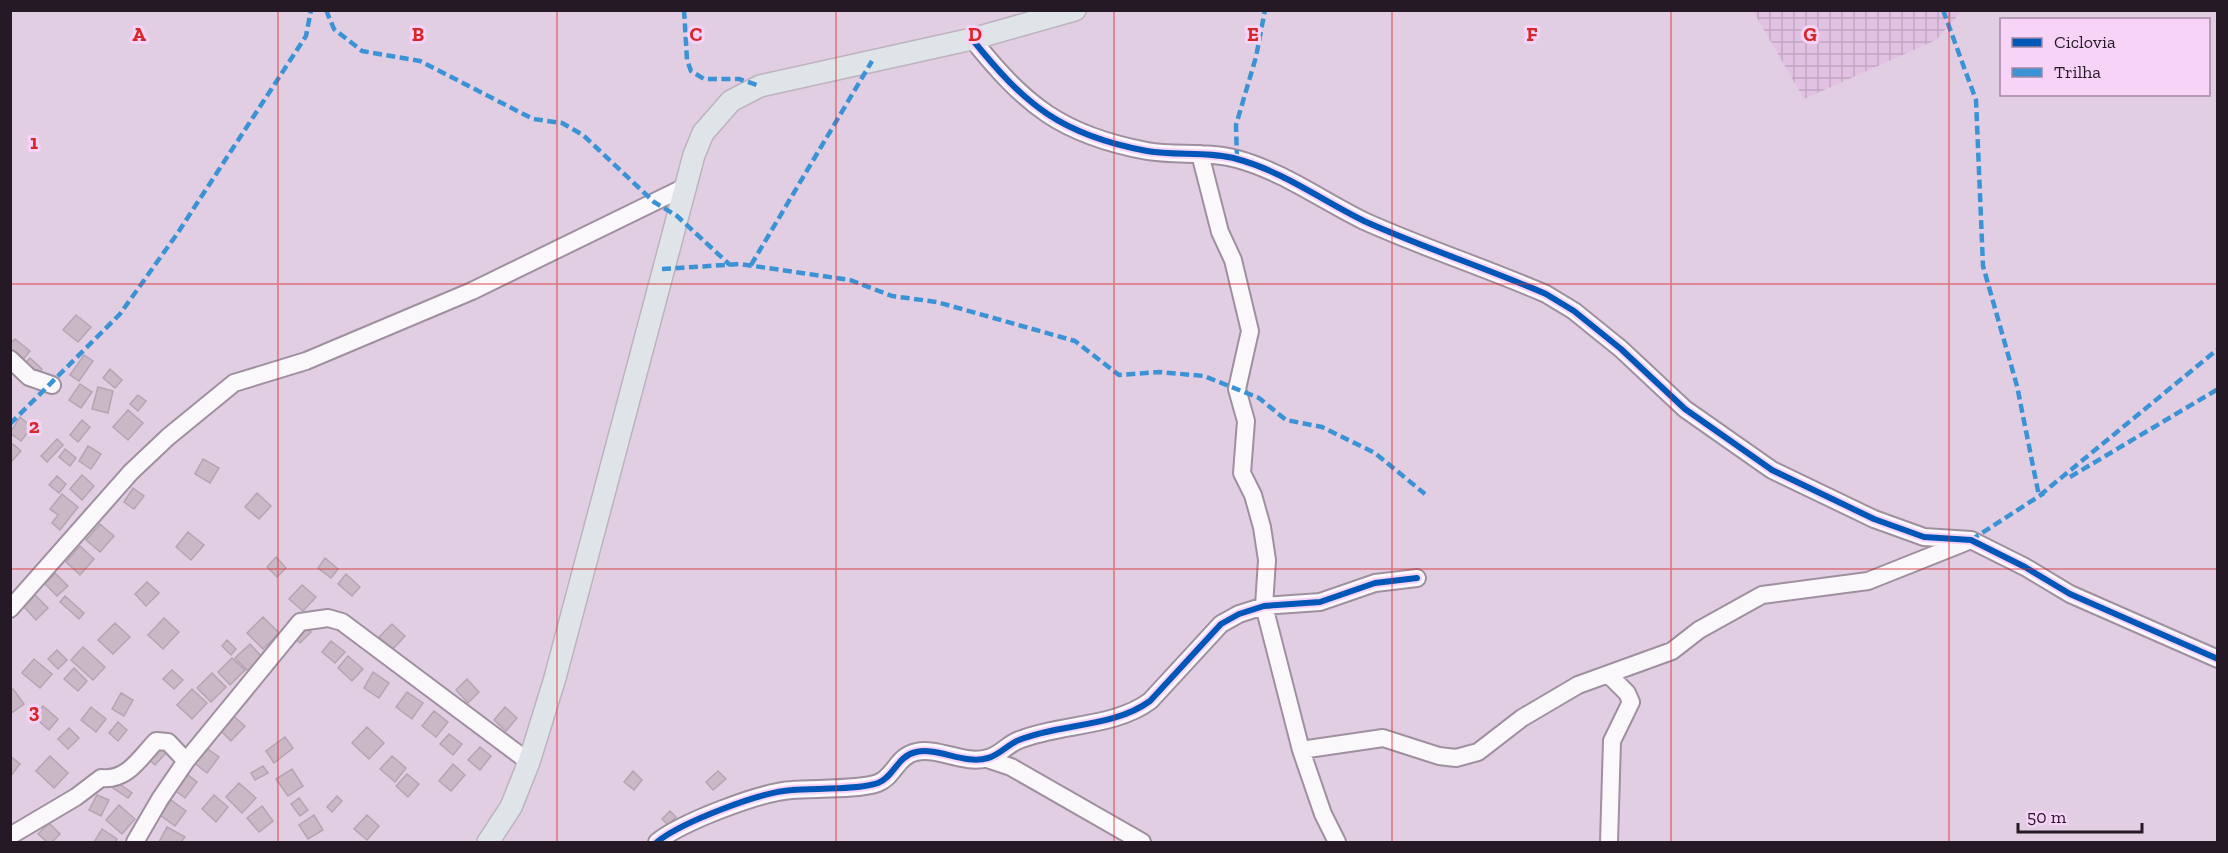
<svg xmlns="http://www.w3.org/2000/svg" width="2228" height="853" font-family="'Zilla Slab',serif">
  <defs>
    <pattern id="industrial-grid" width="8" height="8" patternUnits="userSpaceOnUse" patternTransform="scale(1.5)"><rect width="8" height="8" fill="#e1c2e2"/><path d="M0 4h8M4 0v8" fill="none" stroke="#c1a6c2"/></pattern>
  </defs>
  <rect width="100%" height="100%" fill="#e2cee3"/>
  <!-- industrial -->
  <path fill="url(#industrial-grid)" d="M1753 11H1962L1936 40 1804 99Z"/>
  <!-- building -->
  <path fill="#cab8c7" stroke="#b5a4b2" stroke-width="1.5" d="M76 315 91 327 78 342 63 330Z
    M15 339 30 351 21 362 10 354V344Z
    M84 355 93 361 79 381 70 375Z
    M30 358 42 369 33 377 22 366Z
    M110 369 122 380 115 388 103 378Z
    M80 384 92 392 81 408 69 400Z
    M98 387 113 391 108 413 92 409Z
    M138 395 146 401 138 411 130 404Z
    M128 410 143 423 128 440 113 427Z
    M20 417 32 427 21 441 10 433Z
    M82 420 90 427 78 442 70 435Z
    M57 439 63 445 47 462 41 456Z
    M13 444 21 451 10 463V447Z
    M88 446 101 454 91 469 79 461Z
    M65 449 76 458 70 466 59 457Z
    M203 459 219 468 210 483 195 474Z
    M82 475 94 486 82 500 70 489Z
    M57 476 66 484 59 493 49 485Z
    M133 488 144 496 134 509 124 502Z
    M257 493 271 506 259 519 245 507Z
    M62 494 78 507 60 530 52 523 58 515 50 509Z
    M100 524 114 536 100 552 86 540Z
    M188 532 204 545 191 560 176 547Z
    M80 546 94 559 80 575 66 562Z
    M276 557 286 568 277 577 267 567Z
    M325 558 338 569 331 578 318 568Z
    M55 573 68 586 57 596 45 584Z
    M346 574 360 587 352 596 338 584Z
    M147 582 159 593 146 606 135 594Z
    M302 585 316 597 303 611 289 599Z
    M35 595 48 608 36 620 24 607Z
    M65 596 84 613 79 619 60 602Z
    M263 617 279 633 263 649 247 633Z
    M164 618 179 632 163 649 148 635Z
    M115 623 130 637 113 654 98 640Z
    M303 624 311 632 300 643 292 635Z
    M392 624 405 636 393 649 379 637Z
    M227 640 236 649 231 655 222 646Z
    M331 641 345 652 335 663 322 652Z
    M250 644 262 657 248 671 235 658Z
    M83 647 105 667 93 680 71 660Z
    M57 650 67 660 58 669 48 659Z
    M348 656 363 669 352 681 338 668Z
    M232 658 245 670 230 685 218 672Z
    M34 659 52 674 40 688 22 673Z
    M74 668 87 681 78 691 64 679Z
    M172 670 183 680 174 689 163 679Z
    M373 672 389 683 379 698 364 688Z
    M212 673 226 687 211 702 197 688Z
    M467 679 479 692 468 703 456 690Z
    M13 689 24 704 10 714V691Z
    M192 689 207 703 192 719 177 705Z
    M407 692 423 703 412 719 396 707Z
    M121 693 133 700 124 716 112 709Z
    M43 706 58 719 49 730 34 717Z
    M91 707 106 719 96 732 81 720Z
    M505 707 517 718 506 731 494 720Z
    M434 711 448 722 436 737 422 726Z
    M231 714 245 726 231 741 218 728Z
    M118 722 127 730 118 741 109 733Z
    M367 727 384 743 369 759 352 743Z
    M69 728 79 738 68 749 58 739Z
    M449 734 462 744 453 755 440 744Z
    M285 737 293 748 274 763 266 751Z
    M156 742 167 752 155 765 144 755Z
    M205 747 219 757 207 773 193 762Z
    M480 747 491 756 480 770 468 760Z
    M10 756 20 764 10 777Z
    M50 756 68 773 54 788 36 771Z
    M392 756 406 768 395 782 380 769Z
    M453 764 465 775 451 791 439 781Z
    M263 766 268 773 255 780 251 773Z
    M292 769 303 786 288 796 276 779Z
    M183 771 197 782 185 798 171 787Z
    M633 771 642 780 634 790 624 782Z
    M718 771 726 779 713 790 706 782Z
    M407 774 419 784 408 797 396 786Z
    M117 782 132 793 128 798 113 788Z
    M239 783 256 798 242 813 226 797Z
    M97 795 109 800 101 816 89 810Z
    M214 795 228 807 216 822 202 809Z
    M337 796 342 801 332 812 327 807Z
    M299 798 308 810 300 816 291 804Z
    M171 800 186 811 175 826 160 815Z
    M119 805 135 819 122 834 106 820Z
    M262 806 273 821 259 832 247 818Z
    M670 811 676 817 668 825 662 819Z
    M314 815 323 830 308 839 299 825Z
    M367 815 379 826 367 840 354 829Z
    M49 823 60 834 52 842H47L38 834Z
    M167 827 185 837 181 842H159Z
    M102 829 117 839 115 842H94Z"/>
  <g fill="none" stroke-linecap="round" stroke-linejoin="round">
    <defs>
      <path id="minor" d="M972 39C1025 105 1061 135 1147 151 1176 156 1208 151 1237 159 1282 171 1323 201 1364 221 1424 248 1486 268 1546 294L1574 311 1621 349 1685 409 1772 470 1874 519 1924 537 1971 540 2025 567 2070 594 2218 659
        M1200 154 1220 232 1233 260 1250 331 1237 389 1246 421 1242 473 1253 495 1262 527 1267 560 1264 606 1301 750 1323 814 1337 842
        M10 359 29 377 52 385
        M10 609 131 472 168 437 234 383 306 361 472 291 685 187
        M1301 750 1383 738 1439 756 1456 758 1478 752 1522 718 1578 685 1672 651 1699 630 1762 595 1868 581 1966 542
        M987 759 1011 767 1142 842
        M10 836 76 797 101 778C127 781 139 759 156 741L168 742 186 761
        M135 842 160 799 186 761 300 622 328 618 342 622 529 762
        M657 842C682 822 760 792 792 790 814 788 859 790 878 783 894 777 897 756 916 752 939 747 964 765 988 758 1000 755 1008 744 1019 740 1061 723 1113 728 1150 701L1221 624 1239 614 1264 606 1320 602 1375 583 1417 578
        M1609 842 1612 741 1631 702 1627 693 1609 675"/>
      <path id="major" d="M488 842 511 807 529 762 555 678 694 155 703 133 731 101 760 86 972 39 1075 10"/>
    </defs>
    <!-- minor casing -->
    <use href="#minor" stroke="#9f90a0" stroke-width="20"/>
    <!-- major casing -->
    <use href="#major" stroke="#bdb3bd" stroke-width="24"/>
    <!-- minor -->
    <use href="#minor" stroke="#fbf8fb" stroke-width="16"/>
    <!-- major -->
    <use href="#major" stroke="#dee4e8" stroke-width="21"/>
    <!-- quiet -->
    <path stroke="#3b93d6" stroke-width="4.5" stroke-dasharray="9 4.5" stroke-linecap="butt" d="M326 10 334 29 362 51 420 61 533 119 562 123 583 135 654 202 677 216 730 265
      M684 10 687 60 691 71 704 79H739L760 86
      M1943 10 1976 100 1983 266 2017 386 2039 496 2218 349
      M1237 159 1236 125 1256 57 1265 10
      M751 265 872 61
      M662 269 740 264 850 280 892 296 937 302 1075 341 1119 375 1159 372 1204 376 1259 398 1286 420 1322 427 1375 453 1425 494
      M10 424 120 314 177 234 306 36 311 10
      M2070 477 2218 389
      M1971 540 2044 493"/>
    <defs>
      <path id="cycleway" d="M972 39C1025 105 1061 135 1147 151 1176 156 1208 151 1237 159 1282 171 1323 201 1364 221 1424 248 1486 268 1546 294L1574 311 1621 349 1685 409 1772 470 1874 519 1924 537 1971 540 2025 567 2070 594 2218 659
        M657 842C682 822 760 792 792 790 814 788 859 790 878 783 894 777 897 756 916 752 939 747 964 765 988 758 1000 755 1008 744 1019 740 1061 723 1113 728 1150 701L1221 624 1239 614 1264 606 1320 602 1375 583 1417 578"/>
    </defs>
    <!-- cycleway casing -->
    <use href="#cycleway" stroke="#f7d3f8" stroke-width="10"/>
    <!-- cycleway -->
    <use href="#cycleway" stroke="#0057b8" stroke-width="6"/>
  </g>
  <!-- grid -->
  <path fill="none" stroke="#d62828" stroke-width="1.5" stroke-opacity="0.55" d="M278 10V842M557 10V842M836 10V842M1114 10V842M1392 10V842M1671 10V842M1949 10V842M10 284H2218M10 569H2218"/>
  <g font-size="20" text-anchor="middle" font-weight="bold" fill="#d62828" stroke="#f7d3f8" stroke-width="6" stroke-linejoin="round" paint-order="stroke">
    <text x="139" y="41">A</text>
    <text x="418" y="41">B</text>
    <text x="696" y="41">C</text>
    <text x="975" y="41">D</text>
    <text x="1253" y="41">E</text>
    <text x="1532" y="41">F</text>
    <text x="1810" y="41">G</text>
    <text x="34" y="149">1</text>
    <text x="34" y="433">2</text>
    <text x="34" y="718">3</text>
  </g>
  <!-- border -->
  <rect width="2228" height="853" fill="none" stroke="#261926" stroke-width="24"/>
  <!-- legend -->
  <rect x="2000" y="18" width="210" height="78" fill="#f7d3f8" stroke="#a389a4" stroke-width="1.5"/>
  <rect x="2012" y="38" width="30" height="9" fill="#0057b8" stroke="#a389a4" stroke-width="1.5"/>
  <text x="2054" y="48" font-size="18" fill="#261926">Ciclovia</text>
  <rect x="2012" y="68" width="30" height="9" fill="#3b93d6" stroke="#a389a4" stroke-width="1.5"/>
  <text x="2054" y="78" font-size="18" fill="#261926">Trilha</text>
  <!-- scale -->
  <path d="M2018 823v9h124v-9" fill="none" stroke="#261926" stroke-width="3"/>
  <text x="2027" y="823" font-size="18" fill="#261926" stroke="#f7d3f8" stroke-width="4.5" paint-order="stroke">50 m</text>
</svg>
